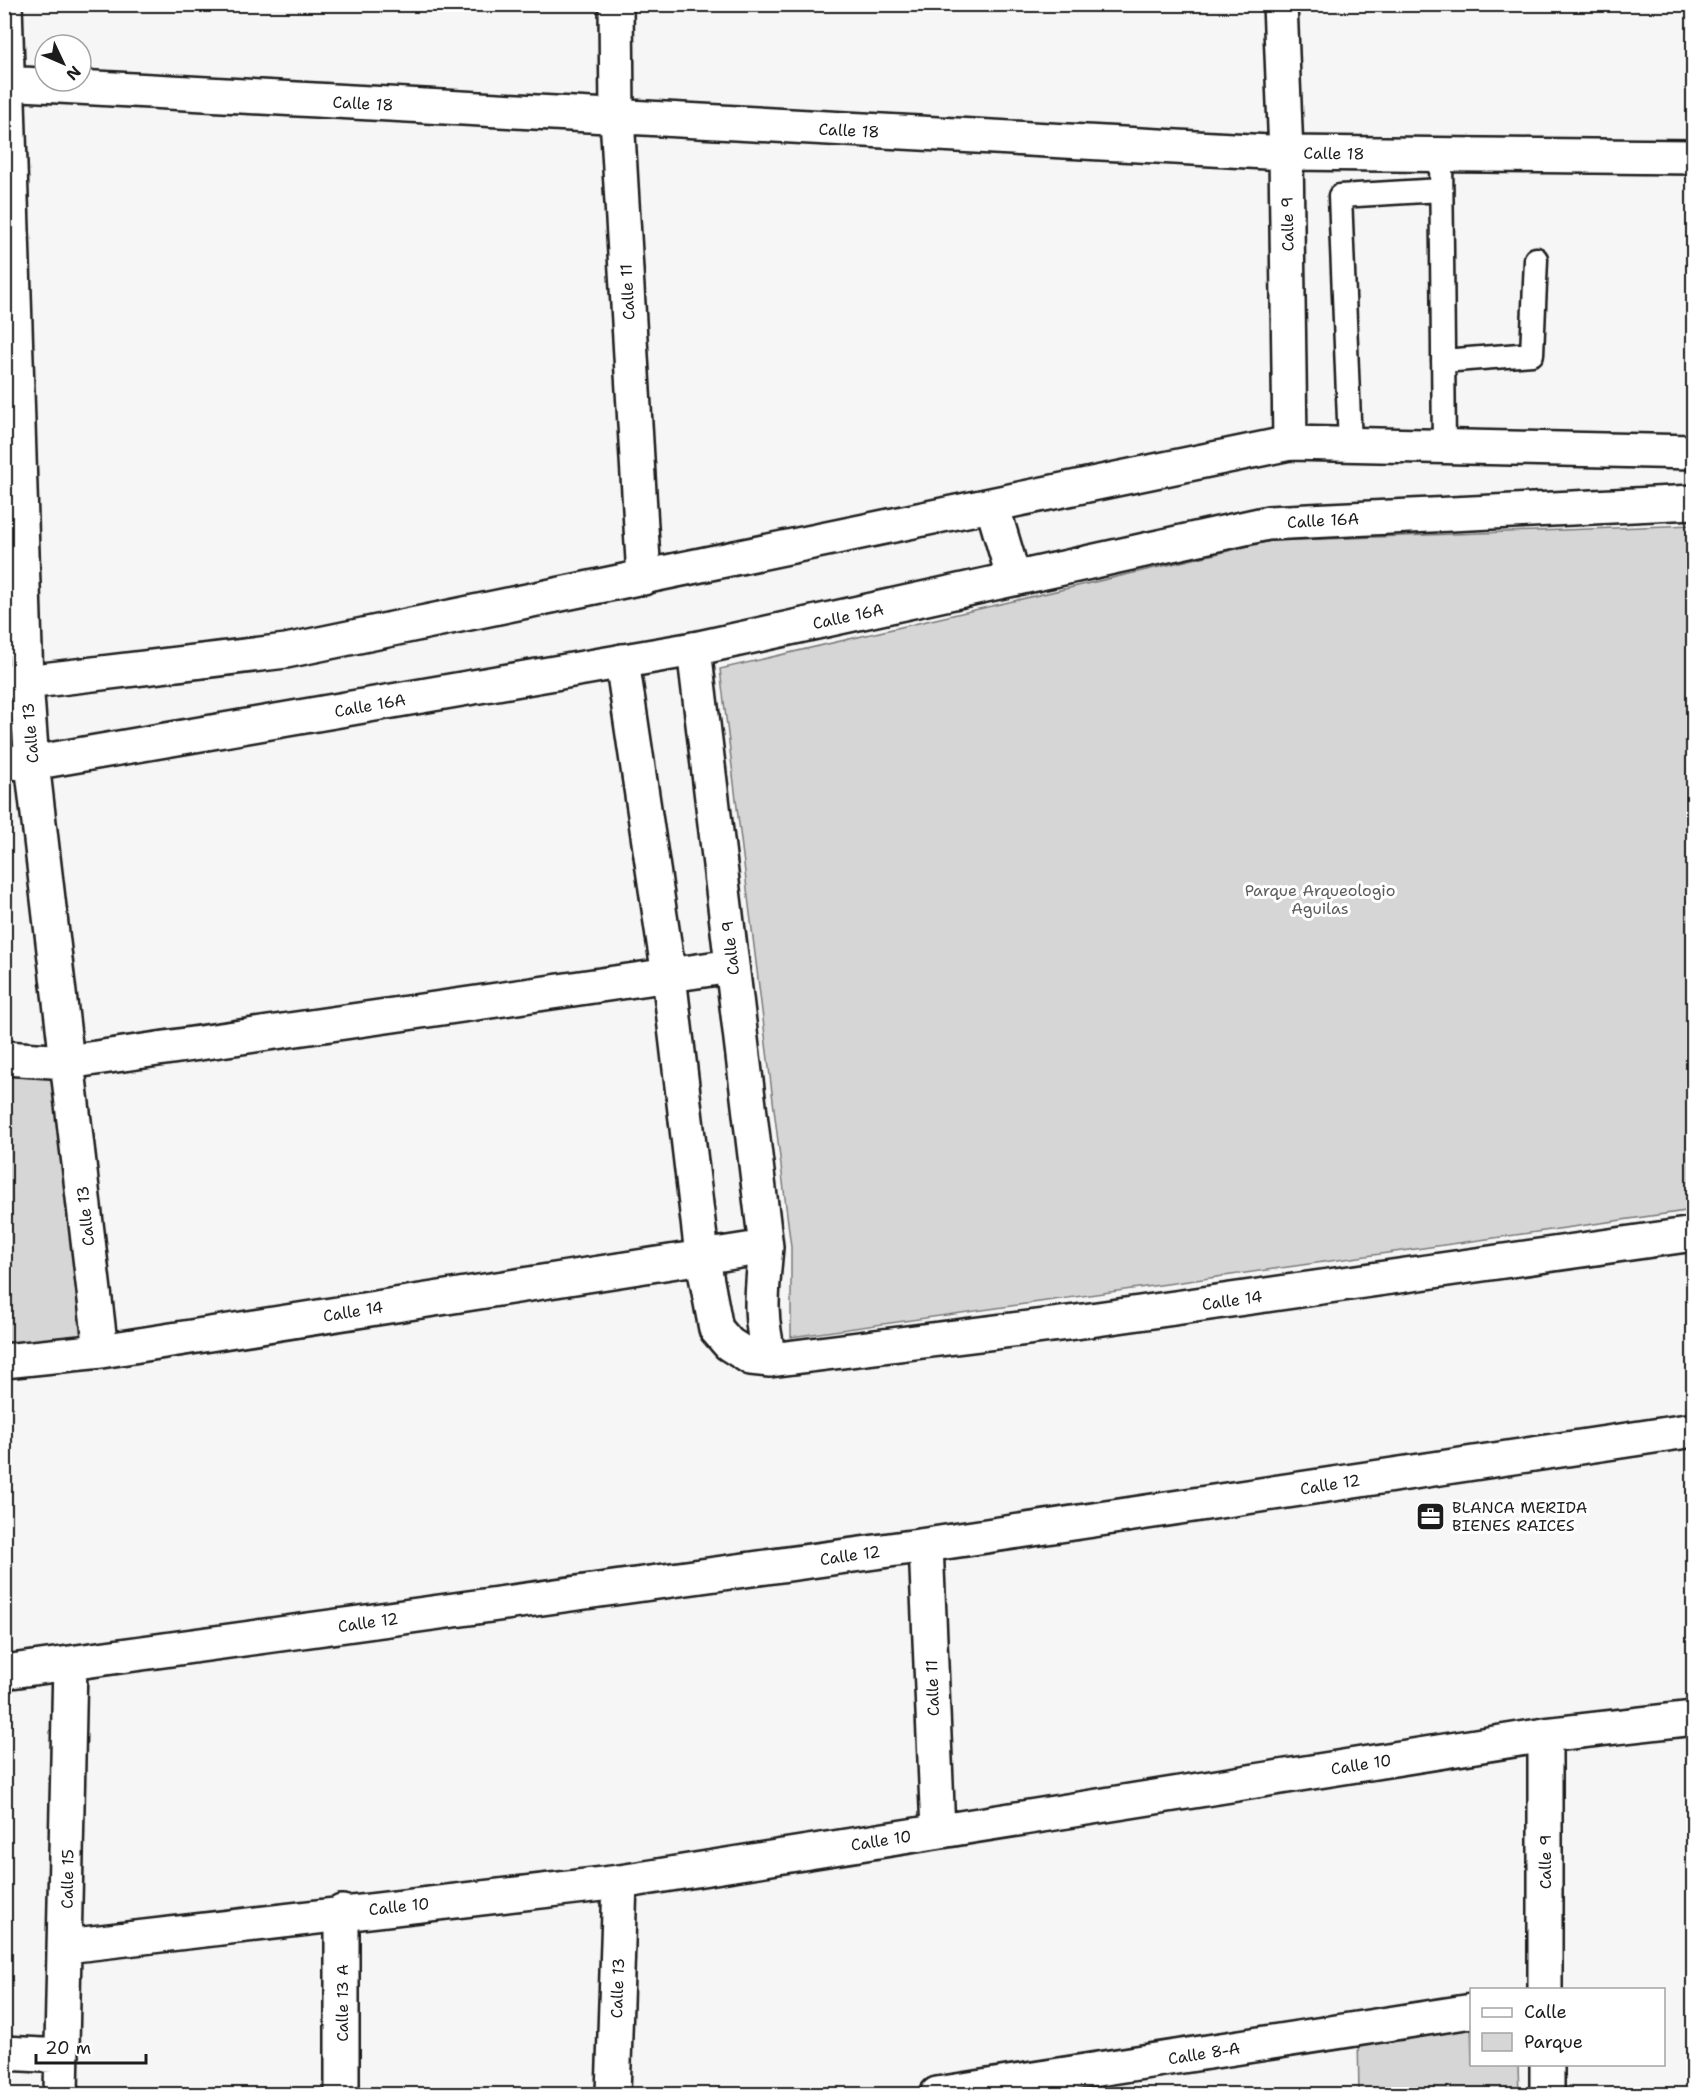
<svg xmlns="http://www.w3.org/2000/svg" width="1698" height="2099" font-family="'Shantell Sans',sans-serif">
  <rect width="100%" height="100%" fill="#f6f6f6"/>
  <filter id="ink" filterUnits="userSpaceOnUse"><feTurbulence type="fractalNoise" baseFrequency=".0167" numOctaves="2"/><feDisplacementMap in="SourceGraphic" scale="12" xChannelSelector="R" yChannelSelector="G"/><feConvolveMatrix kernelMatrix="1 2 1 2 8 2 1 2 1" color-interpolation-filters="sRGB"/></filter>
  <g filter="url(#ink)">
    <!-- green -->
    <path fill="#d6d6d6" stroke="#797979" stroke-width="1.5" d="M1693 525V1210L791 1337V1247L720 669 1271 541Z
      M5 1074 57 1077 85 1335 5 1344Z
      M1471 2018 1472 2064 1518 2065 1519 2094H1359L1358 2033Z"/>
    <g fill="none" stroke-linecap="round" stroke-linejoin="round">
      <defs>
        <path id="lane" d="M1441 155 1444 446
          M1443 361 1532 354 1536 259
          M1350 445 1340 196 1441 190"/>
        <path id="street" d="M5 4 26 682 32 763 101 1351
          M616 4 617 117 644 578
          M1280 4 1286 153 1290 443
          M4 83 1286 153 1694 157
          M694 649 766 1247C762 1292 758 1315 770 1360
          M622 661 669 976 702 1255 716 1329 729 1344 751 1358 770 1360 1076 1322 1694 1234
          M4 1058 68 1062 732 966
          M4 1361 101 1351 766 1247
          M926 1545 938 1831
          M4 1672 926 1545 1694 1430
          M66 1946 620 1882 1545 1735 1694 1718
          M1545 1990V1735
          M4 2053 62 2056
          M1547 2064V2094
          M61 2094 70 1663
          M342 2094V1912
          M613 2094 620 1882
          M937 2094 1472 2011"/>
        <path id="secondary" d="M992 505 1014 579
          M4 681 26 682 286 651 1290 443 1694 452
          M4 762 32 763 694 649 1268 523 1694 502"/>
      </defs>
      <!-- lane casing -->
      <use href="#lane" stroke="#1c1c1c" stroke-width="27"/>
      <!-- street casing -->
      <use href="#street" stroke="#1c1c1c" stroke-width="38"/>
      <!-- secondary casing -->
      <use href="#secondary" stroke="#1c1c1c" stroke-width="38"/>
      <!-- lane -->
      <use href="#lane" stroke="#fff" stroke-width="22"/>
      <!-- street -->
      <use href="#street" stroke="#fff" stroke-width="33"/>
      <!-- secondary -->
      <use href="#secondary" stroke="#fff" stroke-width="33"/>
    </g>
  </g>
  <!-- icons -->
  <defs>
    <symbol id="office-square" viewBox="-11 -11 22 22"><rect x="-9" y="-9" width="18" height="18" rx="4" fill="#1c1c1c" stroke="#fff"/><path d="M-6-3h4V-5.5h4V-3h4V5H-6ZM-1-4.5V-3h2v-1.5ZM-6 0V1H6V0Z" fill="#fff"/></symbol>
  </defs>
  <g fill-rule="evenodd">
    <use href="#office-square" x="1414" y="1500" width="33" height="33"/>
  </g>
  <g text-anchor="middle" stroke-width="6" stroke-linejoin="round" paint-order="stroke">
    <!-- street labels -->
    <g font-size="16" fill="#1c1c1c" stroke="#fff">
      <text transform="translate(363 103) rotate(3)" y="6">Calle 18</text>
      <text transform="translate(849 130) rotate(3)" y="6">Calle 18</text>
      <text transform="translate(1334 153) rotate(1)" y="6">Calle 18</text>
      <text transform="translate(1287 224) rotate(-91)" y="6">Calle 9</text>
      <text transform="translate(627 292) rotate(-93)" y="6">Calle 11</text>
      <text transform="translate(1323 520) rotate(-3)" y="6">Calle 16A</text>
      <text transform="translate(848 616) rotate(-12)" y="6">Calle 16A</text>
      <text transform="translate(370 705) rotate(-10)" y="6">Calle 16A</text>
      <text transform="translate(30 733) rotate(-95)" y="6">Calle 13</text>
      <text transform="translate(730 948) rotate(-97)" y="6">Calle 9</text>
      <text transform="translate(85 1216) rotate(-96)" y="6">Calle 13</text>
      <text transform="translate(1232 1300) rotate(-8)" y="6">Calle 14</text>
      <text transform="translate(353 1311) rotate(-9)" y="6">Calle 14</text>
      <text transform="translate(1330 1484) rotate(-9)" y="6">Calle 12</text>
      <text transform="translate(850 1555) rotate(-8)" y="6">Calle 12</text>
      <text transform="translate(368 1622) rotate(-8)" y="6">Calle 12</text>
      <text transform="translate(932 1688) rotate(-92)" y="6">Calle 11</text>
      <text transform="translate(1361 1764) rotate(-9)" y="6">Calle 10</text>
      <text transform="translate(881 1840) rotate(-9)" y="6">Calle 10</text>
      <text transform="translate(1545 1862) rotate(-90)" y="6">Calle 9</text>
      <text transform="translate(67 1879) rotate(-89)" y="6">Calle 15</text>
      <text transform="translate(399 1906) rotate(-6)" y="6">Calle 10</text>
      <text transform="translate(617 1988) rotate(-88)" y="6">Calle 13</text>
      <text transform="translate(342 2003) rotate(-90)" y="6">Calle 13 A</text>
      <text transform="translate(1204 2053) rotate(-9)" y="6">Calle 8-A</text>
    </g>
    <!-- park labels -->
    <g font-size="16" fill="#5d5d5d" stroke="#fff">
      <text x="1320" y="896">Parque Arqueologio<tspan x="1320" dy="18">Aguilas</tspan></text>
    </g>
    <!-- poi labels -->
    <g font-size="16" fill="#1c1c1c" stroke="#fff" text-anchor="start">
      <text x="1452" y="1513">BLANCA MERIDA<tspan x="1452" dy="18">BIENES RAICES</tspan></text>
    </g>
  </g>
  <!-- margin -->
  <rect width="1698" height="2099" fill="none" stroke="#fff" stroke-width="24"/>
  <rect x="12" y="12" width="1674" height="2075" fill="none" stroke="#1c1c1c" stroke-width="2" filter="url(#ink)"/>
  <!-- legend -->
  <rect x="1470" y="1988" width="195" height="78" fill="#ffffff" stroke="#a4a4a4" stroke-width="1.5"/>
  <rect x="1482" y="2008" width="30" height="9" fill="#ffffff" stroke="#a4a4a4" stroke-width="1.5"/>
  <text x="1524" y="2018" font-size="18" fill="#1c1c1c">Calle</text>
  <rect x="1482" y="2033" width="30" height="18" fill="#d6d6d6" stroke="#a4a4a4" stroke-width="1.5"/>
  <text x="1524" y="2048" font-size="18" fill="#1c1c1c">Parque</text>
  <!-- north arrow -->
  <g transform="translate(63 63) rotate(134)"><circle r="28" fill="#ffffff" stroke="#a4a4a4" stroke-width="1.5"/>
  <path d="M0-4.5L10 22L0 15L-10 22Z" fill="#1c1c1c"/>
  <text y="-9" font-size="16" font-weight="bold" text-anchor="middle" fill="#1c1c1c">N</text>
  </g>
  <!-- scale -->
  <path d="M36 2054v9h110v-9" fill="none" stroke="#1c1c1c" stroke-width="3"/>
  <text x="45" y="2054" font-size="18" fill="#1c1c1c" stroke="#ffffff" stroke-width="4.5" paint-order="stroke">20 m</text>
</svg>
